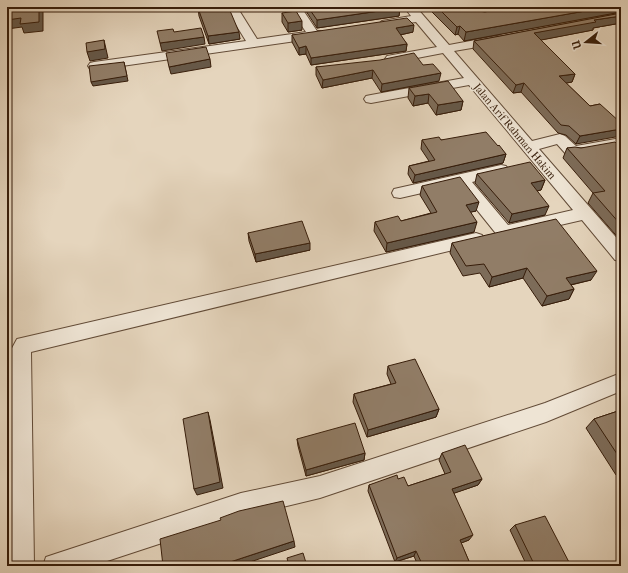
<svg xmlns="http://www.w3.org/2000/svg" width="628" height="573" font-family="'IM FELL French Canon',serif">
  <rect width="100%" height="100%" fill="#e5d5bd"/>
  <filter id="stains"><feTurbulence type="fractalNoise" baseFrequency=".005" numOctaves="4"/><feColorMatrix values="0 0 0 0 .2 0 0 0 0 .09 0 0 0 0 .02 0 0 0 .5 -.17"/></filter>
  <radialGradient id="worn" r=".72"><stop offset=".6" stop-color="#630" stop-opacity="0"/><stop offset="1" stop-color="#630" stop-opacity=".3"/></radialGradient>
  <g fill="none" stroke-linecap="round" stroke-linejoin="round">
    <defs>
      <path id="street" d="M225 7H237L257 39 306 32 289 7H301L317 31H321L323 34 321 37 317 38 94 70 90 69 88 66 90 63 94 62 246 41Z
        M404 7H416L449 45 497 36 501 37 503 40 501 43 454 51 532 141 560 134 565 136 576 146 621 138V148L576 156 565 153 557 144 539 149 621 243V261L615 260 582 220 504 238 498 236 457 185 400 198 394 197 392 193 394 189 501 165 506 166 509 170 506 174 472 182 508 225 573 210 469 85 371 103 366 102 364 99 366 96 371 95 464 78 443 53 391 63 387 62 385 59 387 56 437 47 416 22 386 26 382 25 380 23 382 21 411 16Z
        M476 233 482 235 484 239 482 243 31 352 34 566H10L11 350 17 339Z
        M621 373V391L546 422 320 498 241 517 92 566H43L46 557 55 554 241 493 320 476 545 403Z"/>
    </defs>
    <!-- street casing -->
    <use href="#street" stroke="#624b37" stroke-width="2"/>
    <!-- street -->
    <use href="#street" fill="#eee4d4" fill-rule="evenodd"/>
  </g>
  <!-- wall -->
  <path fill="#7d6c59" stroke="#371d0a" d="M198 7H227L240 39 209 44 199 16 198 8H199Z
    M304 7H308L400 8 399 16 317 28 304 8Z
    M427 7H474L479 11 485 12H486L482 7H621V12L464 41 458 34 455 35Z
    M282 13 302 30 288 32 282 22Z
    M621 13V23L593 28V30L540 40 575 74 572 82 566 83 590 106 600 104 576 144 566 135 558 133 521 92 513 93 473 49 474 41Z
    M413 32 400 35 407 44 406 51 311 65 306 54 299 55 292 42V35Z
    M423 65 439 81 381 92 372 78 322 88 316 75V67Z
    M409 88 463 101 461 110 436 115 428 103 413 106 408 98Z
    M422 140H441L498 146 506 154 503 163 413 183 408 174 409 166 429 161 421 149Z
    M567 148H621V241L588 203 593 193 563 158Z
    M477 174 545 180 541 190 537 191 545 215 509 223 475 183Z
    M422 186 476 211 470 212 474 232 386 252 374 231 375 222 401 221 431 213 420 195Z
    M248 233 310 250 256 262 249 241Z
    M452 243 591 280 571 285 574 289 569 299 542 306 523 278 489 287 480 273 463 276 450 253Z
    M388 366 439 409 436 417 367 437 353 402 354 394 391 384 387 374Z
    M621 410V473L616 475 586 428 594 419Z
    M297 439 365 453 364 460 306 476 298 446Z
    M442 453 482 479 478 485 454 493 469 540 461 543 471 566H418L414 556 395 562 368 491 369 485 398 479 408 486 445 474 439 460Z
    M515 525 571 566H527L510 530Z"/>
  <!-- shaded-wall -->
  <path fill="#665848" stroke="#371d0a" d="M39 7H43V31L24 33 22 27 7 29V20Z
    M608 7H621V12L464 41 466 32Z
    M400 8 399 16 317 28V20Z
    M621 16V23L593 28V30L531 42 534 33 594 20Z
    M302 21V30L288 32V23Z
    M414 25 413 32 395 36 396 28Z
    M460 26 458 34 455 35 457 27Z
    M239 32 240 39 209 44 208 36Z
    M204 37 205 44 162 51 160 43Z
    M104 40 108 58 90 61 87 52Z
    M407 44 406 51 311 65V58Z
    M306 46V54L299 55V48Z
    M210 59 211 67 171 74 169 67Z
    M124 62 128 81 93 86 91 82Z
    M373 70 372 78 322 88 323 80Z
    M441 73 439 81 381 92 382 84Z
    M575 74 572 82 556 85 559 76Z
    M524 83 521 92 513 93 516 85Z
    M429 94 428 103 413 106 415 96Z
    M463 101 461 110 436 115 438 105Z
    M621 129V136L576 144 580 136Z
    M506 154 503 163 413 183 415 175Z
    M545 180 541 190 527 193 531 183Z
    M479 202 476 211 463 214 466 205Z
    M549 206 545 215 509 223 512 214Z
    M477 222 474 232 386 252 387 243Z
    M310 243V250L256 262 255 254Z
    M527 268 523 278 489 287 492 277Z
    M597 271 591 280 561 287 566 278Z
    M574 289 569 299 542 306 547 296Z
    M439 409 436 417 367 437 368 430Z
    M208 412 210 420 223 488 197 495 194 489Z
    M365 453 364 460 306 476V470Z
    M621 471V473L616 475Z
    M482 479 478 485 449 495 452 489Z
    M473 535 469 540 456 545 460 540Z
    M294 541 295 547 238 566H218Z
    M416 551 414 556 395 562 397 558Z"/>
  <!-- building -->
  <path fill="#917d67" stroke="#371d0a" d="M10 7H39V22L20 24 21 18 7 20V9H9Z
    M201 7H227L231 13 239 32 208 36 198 8H201Z
    M308 7H399L400 8 317 20Z
    M437 7H474L479 11 485 12 489 11 491 8V7H608L466 32 460 26 457 27Z
    M296 11 302 21 288 23 282 13Z
    M621 13V16L594 20 596 22 534 33 575 74 559 76 590 106 600 104 621 123V129L580 136 569 126 561 125 524 83 516 85 474 41Z
    M407 18 414 25 396 28 407 44 311 58 306 46 299 48 292 35Z
    M201 28 204 37 160 43 157 31 173 29 174 32Z
    M104 40 105 49 87 52 86 43Z
    M206 47 210 59 169 67 166 53Z
    M414 53 423 65 433 64 441 73 382 84 373 70 323 80 316 67 380 60Z
    M124 62 127 76 91 82 89 66Z
    M448 81 463 101 438 105 429 94 415 96 409 88Z
    M486 132 498 146 499 145 506 154 415 175 409 166 435 160 422 140 439 137 441 140Z
    M615 142 621 148V225L593 193 605 191 567 148 575 147 581 148Z
    M530 162 545 180 531 183 549 206 512 214 477 174Z
    M460 177 479 202 466 205 477 222 387 243 375 222 398 216 401 221 437 212 422 186Z
    M556 219 597 271 566 278 574 289 547 296 527 268 492 277 484 264 466 266 452 243Z
    M302 221 310 243 255 254 248 233Z
    M415 359 439 409 368 430 354 394 396 383 388 366Z
    M621 410V460L594 419Z
    M208 412 220 482 194 489 183 419Z
    M355 423 365 453 306 470 297 439Z
    M465 445 482 479 452 489 473 535 460 540 471 566H423L416 551 397 558 369 485 397 475 398 479 404 477 408 486 451 472 442 453Z
    M283 501 294 541 218 566H172V565L168 566H163L160 539 221 520 220 518 239 511Z
    M545 516 571 566H535L515 525Z
    M303 553 307 566H289L287 558Z"/>
  <g text-anchor="middle" stroke-width="3.5" stroke-linejoin="round" paint-order="stroke">
    <!-- far-street labels -->
    <g font-size="11" fill="#371d0a" stroke="#eee4d4">
      <text transform="translate(515 131) rotate(50)" y="4">Jalan Arif Rahman Hakim</text>
    </g>
  </g>
  <!-- margin -->
  <rect width="628" height="573" fill="none" stroke="#e5d5bd" stroke-width="24"/>
  <rect x="8" y="8" width="612" height="557" fill="none" stroke="#371d0a" stroke-width="2"/>
  <rect x="12" y="12" width="604" height="549" fill="none" stroke="#371d0a"/>
  <!-- north arrow -->
  <g transform="translate(586 42) rotate(253)" stroke="#eee4d4" stroke-width="3" paint-order="stroke">
  <path d="M0-3L7 15L0 10L-7 15Z" fill="#371d0a"/>
  <text y="-6" font-size="11" font-weight="bold" text-anchor="middle" fill="#371d0a">U</text>
  </g>
  <rect width="100%" height="100%" filter="url(#stains)"/>
  <rect width="100%" height="100%" fill="url(#worn)"/>
</svg>
